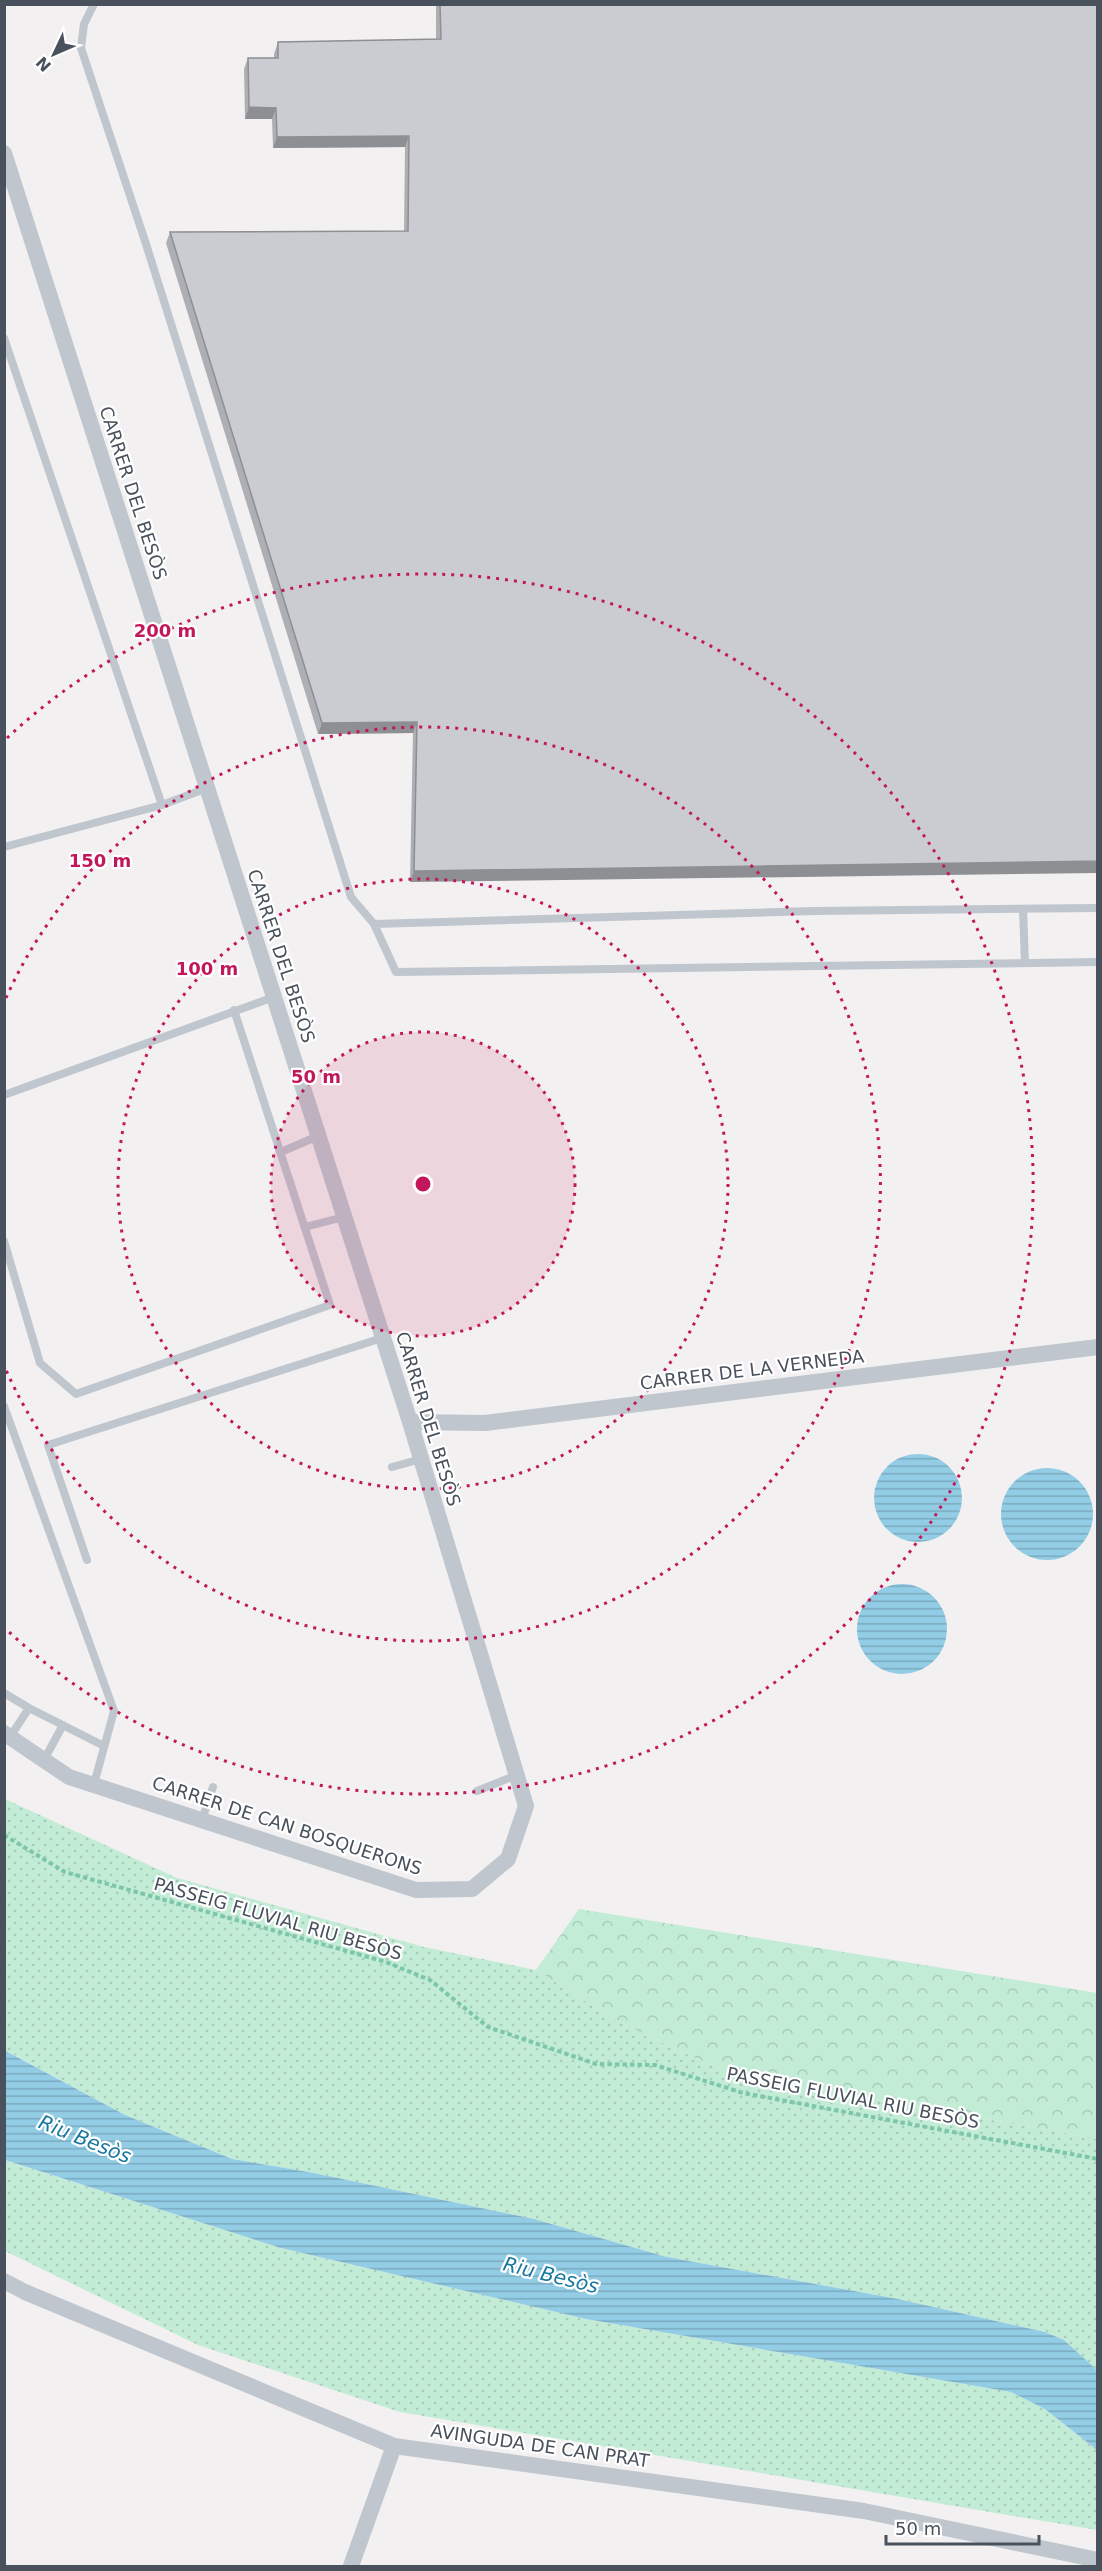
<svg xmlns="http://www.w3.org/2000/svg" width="1102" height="2571" font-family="'DejaVu Sans',sans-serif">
  <defs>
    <pattern id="grass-dots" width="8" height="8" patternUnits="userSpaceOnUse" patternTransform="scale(1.5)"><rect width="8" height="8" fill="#c2ecd6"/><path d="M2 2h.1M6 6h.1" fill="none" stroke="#a8ccba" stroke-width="1.8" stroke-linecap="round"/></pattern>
    <pattern id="forest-crowns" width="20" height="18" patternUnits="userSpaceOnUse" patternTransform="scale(1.5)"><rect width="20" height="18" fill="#c2ecd6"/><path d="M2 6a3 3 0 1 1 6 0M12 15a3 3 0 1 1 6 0" fill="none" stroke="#a8ccba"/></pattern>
    <pattern id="water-rules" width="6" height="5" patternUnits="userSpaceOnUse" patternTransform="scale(1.5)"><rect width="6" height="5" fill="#93cde5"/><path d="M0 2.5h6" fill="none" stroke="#7aa9bd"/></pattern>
  </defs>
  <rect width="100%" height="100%" fill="#f2f0f0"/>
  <!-- grass -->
  <path fill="url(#grass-dots)" d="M5 1799 177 1878 424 1947 536 1970 614 2019 673 2048 728 2072 1097 2139V2370L1064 2340 1045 2332 898 2299 667 2257 534 2219 314 2173 232 2159 125 2115 5 2050Z
    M4 2160 281 2248 586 2319 1011 2392 1045 2409 1097 2450V2530L400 2412 198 2345 5 2251Z"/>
  <!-- forest -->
  <path fill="url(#forest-crowns)" d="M579 1909 1097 1993V2139L728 2072 673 2048 614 2019 536 1970Z"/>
  <!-- water -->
  <path fill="url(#water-rules)" d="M874 1498a44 44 0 1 1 88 0a44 44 0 1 1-88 0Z
    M1001 1514a46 46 0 1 1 92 0a46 46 0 1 1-92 0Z
    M857 1629a45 45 0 1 1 90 0a45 45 0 1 1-90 0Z
    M4 2050 125 2115 232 2159 314 2173 534 2219 667 2257 898 2299 1045 2332 1064 2340 1097 2370V2450L1045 2409 1011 2392 586 2319 281 2248 5 2160Z"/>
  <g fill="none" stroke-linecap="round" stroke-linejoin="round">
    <!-- path -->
    <path stroke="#7dc7a9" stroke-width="4" stroke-dasharray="4.5 3" stroke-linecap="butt" d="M4 1835 65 1872 386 1962 430 1980 488 2027 596 2064 655 2065 743 2093 1098 2159"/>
    <!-- lane -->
    <path stroke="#bfc6cd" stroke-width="8" d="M94 4 84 24 81 48 146 244 351 897 374 924
      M4 338 162 805
      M4 847 162 805 207 788
      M1098 908 815 911 374 924 396 972 1098 962
      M1023 909 1025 963
      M4 1095 274 997
      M281 1152 318 1136
      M305 1227 344 1217
      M4 1241 40 1363 76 1394 330 1305 234 1010
      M4 1406 114 1711 94 1784
      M392 1467 421 1459
      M87 1560 48 1445 382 1338
      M4 1693 29 1708
      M10 1737 29 1708 104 1746
      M44 1760 63 1725
      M477 1791 517 1775
      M202 1820 213 1787"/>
    <!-- street -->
    <path stroke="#bfc6cd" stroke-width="16" d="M4 153 410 1422 526 1806 508 1859 472 1889 416 1890 69 1777 4 1733
      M410 1422 485 1423 1098 1347
      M4 2281 25 2292 394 2446 864 2511 1098 2560
      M351 2566 394 2446"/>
  </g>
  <!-- wall -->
  <path fill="#aeafb5" d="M436 4H1098L410 882 413 733 318 734 166 243 170 232 404 231 405 147 273 148 272 119H245L244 69 248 58H274V54L278 42 436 39Z"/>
  <!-- shaded-wall -->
  <path fill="#8d8f93" d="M249 107 276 108 272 119H245Z
    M409 136 405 147 273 148 277 137Z
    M417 722 413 733 318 734 322 723Z
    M1098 861V873L410 882 414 871Z"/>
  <!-- building -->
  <path fill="#caccd2" stroke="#8d8f93" stroke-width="1.5" d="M440 4H1098V861L414 871 417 722 322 723 170 232 408 231 409 136 277 137 276 108 249 107 248 58H278V42L441 39Z"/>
  <!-- distance rings -->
  <circle cx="423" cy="1184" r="152" fill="#c2185b" fill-opacity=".12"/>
  <g fill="none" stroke="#c2185b" stroke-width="3" stroke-dasharray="3 6">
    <circle cx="423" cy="1184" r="152"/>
    <circle cx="423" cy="1184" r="305"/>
    <path d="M6 998A457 457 0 1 1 6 1370"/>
    <path d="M7 738A610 610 0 1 1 7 1630"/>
  </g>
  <g text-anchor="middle" stroke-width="4.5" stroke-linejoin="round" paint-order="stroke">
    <!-- street labels -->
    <g font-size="18" fill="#49515c" stroke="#fff">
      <text transform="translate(133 493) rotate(72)" y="6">CARRER DEL BESÒS</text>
      <text transform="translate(281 956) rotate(72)" y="6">CARRER DEL BESÒS</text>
      <text transform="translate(752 1370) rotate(-7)" y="6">CARRER DE LA VERNEDA</text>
      <text transform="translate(428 1419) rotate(73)" y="6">CARRER DEL BESÒS</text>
      <text transform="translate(287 1826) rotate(18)" y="6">CARRER DE CAN BOSQUERONS</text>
      <text transform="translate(278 1919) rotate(16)" y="6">PASSEIG FLUVIAL RIU BESÒS</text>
      <text transform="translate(853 2098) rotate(11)" y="6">PASSEIG FLUVIAL RIU BESÒS</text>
      <text transform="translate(540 2446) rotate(8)" y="6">AVINGUDA DE CAN PRAT</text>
    </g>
    <!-- water labels -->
    <g font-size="20" font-style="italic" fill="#1878a0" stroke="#fff">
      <text transform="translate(85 2139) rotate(22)" y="7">Riu Besòs</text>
      <text transform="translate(551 2275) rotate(14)" y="7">Riu Besòs</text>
    </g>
  </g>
  <circle cx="423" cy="1184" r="9" fill="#c2185b" stroke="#fff" stroke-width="3"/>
  <g font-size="18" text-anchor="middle" font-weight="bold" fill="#c2185b" stroke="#fff" stroke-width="4.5" stroke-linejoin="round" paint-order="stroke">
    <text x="165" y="637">200 m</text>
    <text x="100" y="867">150 m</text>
    <text x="207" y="975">100 m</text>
    <text x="316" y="1083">50 m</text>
  </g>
  <!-- border -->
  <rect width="1102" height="2571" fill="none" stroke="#49515c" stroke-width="12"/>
  <!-- north arrow -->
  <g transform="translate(54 54) rotate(226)" stroke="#ffffff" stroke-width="4.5" paint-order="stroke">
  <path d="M0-4.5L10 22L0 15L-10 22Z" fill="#49515c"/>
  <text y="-9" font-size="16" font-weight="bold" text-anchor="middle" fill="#49515c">N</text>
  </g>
  <!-- scale -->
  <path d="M886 2535v9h153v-9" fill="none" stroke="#49515c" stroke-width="3"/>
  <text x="895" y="2535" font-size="18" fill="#49515c" stroke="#ffffff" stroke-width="4.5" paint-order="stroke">50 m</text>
</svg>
